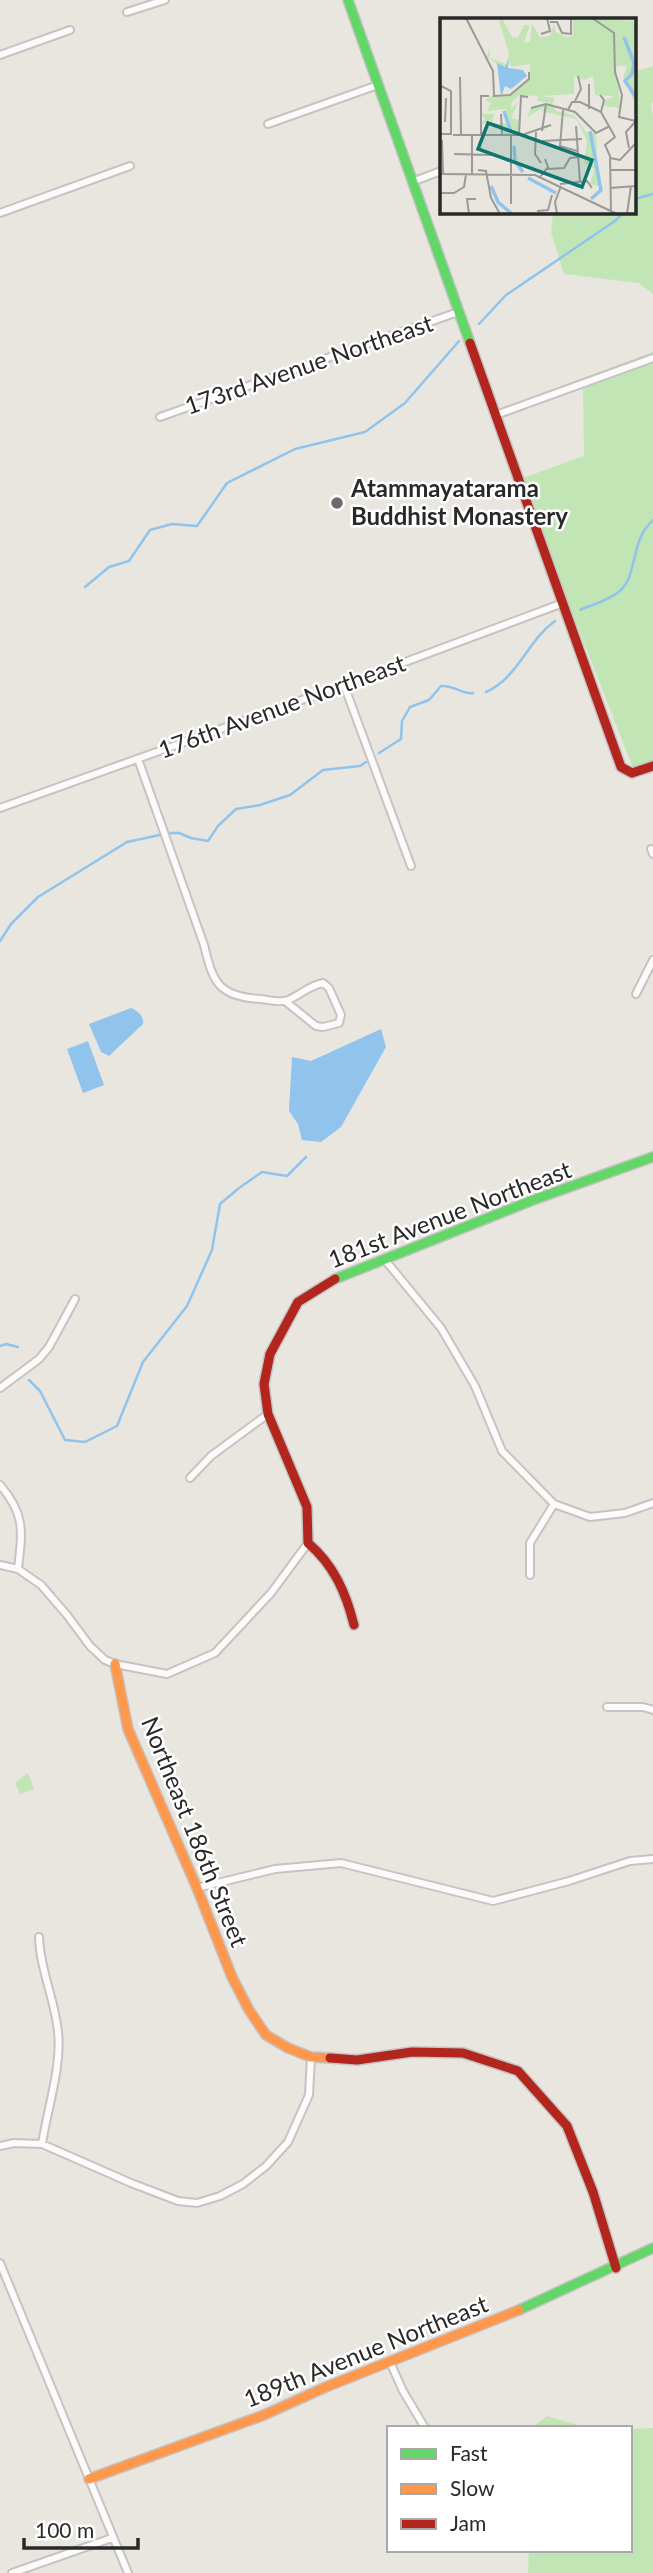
<svg xmlns="http://www.w3.org/2000/svg" width="653" height="2573" font-family="Lato,sans-serif">
  <rect width="100%" height="100%" fill="#e8e6df"/>
  <!-- green -->
  <path fill="#c2e5b6" d="M653 66V102L651 103 653 116V294L639 283 564 274 551 232 553 212H634V72Z
    M653 352V766L635 773 520 479 584 456 583 378Z
    M28 1773 34 1789 20 1794 15 1783Z
    M547 2416 588 2428H531Z
    M653 2428V2573H528L529 2550H630V2429Z"/>
  <!-- water -->
  <path fill="#90c4ec" d="M131 1008C138 1011 144 1016 143 1024L109 1056 101 1052 89 1024Z
    M381 1029 386 1047 341 1127 321 1142 302 1140 298 1124 289 1111 292 1057 311 1061Z
    M88 1041 104 1085 83 1093 67 1049Z"/>
  <g fill="none" stroke-linecap="round" stroke-linejoin="round">
    <!-- stream -->
    <path stroke="#90c4ec" stroke-width="2.5" d="M634 202 638 198 653 194
      M479 324 506 295 615 221 624 212
      M85 587 109 567 129 561 150 530 172 524 197 526 227 483 295 449 365 432 405 403 459 341
      M580 610C592 605 612 599 621 590 638 573 630 541 653 520
      M486 692C519 677 527 641 555 621
      M379 753 401 739 402 721 410 707 429 700 441 686C454 685 463 695 473 693
      M0 941 11 924 38 897 127 842 169 833H179L191 838 208 841 218 826 236 809 260 805 290 795 323 770 360 766 366 762
      M0 1346 6 1344 18 1347
      M29 1380 40 1391 65 1440 85 1442 117 1426 143 1362 187 1306 212 1250 220 1204 239 1188 262 1172 287 1176 306 1157"/>
    <defs>
      <path id="street" d="M127 12 165 0
        M0 55 70 30
        M268 124 378 85
        M412 182 441 171
        M0 213 130 166
        M496 415 653 358
        M160 417 458 312
        M344 685 411 866
        M138 759 204 945C213 983 219 997 261 999 269 1000 280 1003 288 1000 300 995 310 985 323 983L329 988 341 1015 339 1023 323 1027 316 1026 285 1001
        M0 808 341 686 563 603
        M651 849 653 854
        M636 994 653 960
        M385 1260 441 1328 475 1386 502 1451 554 1504 590 1517 625 1513 653 1503
        M0 1388 39 1359 49 1347 75 1299
        M190 1478 211 1456 268 1414
        M0 1485C26 1515 22 1532 18 1569
        M0 1565 18 1569 41 1585 67 1615 90 1646 105 1660 115 1664 167 1674 215 1653 271 1593 308 1543
        M530 1575V1543L554 1504
        M607 1707H643L653 1710
        M197 1888 275 1869 341 1863 493 1901 569 1881 630 1861 653 1859
        M39 1937C40 1970 55 2000 58 2032 62 2066 47 2110 42 2144
        M0 2146 14 2143 42 2144 131 2183 178 2201 197 2203 220 2196 243 2184 266 2166 288 2142 309 2095 311 2057
        M0 2263 128 2573
        M390 2362 403 2391 425 2428
        M12 2573 112 2538"/>
      <path id="fast" d="M348 0 470 343
        M335 1279 533 1200 653 1157
        M519 2310 653 2248"/>
      <path id="slow" d="M115 1664 128 1729 197 1888 232 1977 249 2010 266 2035 288 2048 311 2057 330 2058
        M89 2479 264 2415 326 2387 519 2310"/>
      <path id="jam" d="M470 343 621 767 632 773 653 766
        M335 1279 298 1302 270 1354 264 1384 268 1414 307 1507 308 1543C334 1565 346 1593 354 1625
        M330 2058 357 2060 412 2052 463 2053 518 2071 567 2126 593 2192 616 2268"/>
    </defs>
    <!-- street casing -->
    <use href="#street" stroke="#c5c4c5" stroke-width="10"/>
    <!-- fast casing -->
    <use href="#fast" stroke="#c5c4c5" stroke-width="12"/>
    <!-- slow casing -->
    <use href="#slow" stroke="#c5c4c5" stroke-width="12"/>
    <!-- jam casing -->
    <use href="#jam" stroke="#c5c4c5" stroke-width="12"/>
    <!-- street -->
    <use href="#street" stroke="#fcfbfa" stroke-width="6"/>
    <!-- fast -->
    <use href="#fast" stroke="#63d668" stroke-width="9"/>
    <!-- slow -->
    <use href="#slow" stroke="#ff974d" stroke-width="9"/>
    <!-- jam -->
    <use href="#jam" stroke="#b3261e" stroke-width="9"/>
  </g>
  <!-- markers -->
  <circle fill="#6c6b69" stroke="#fff" stroke-width="2.5" cx="337" cy="503" r="7"/>
  <g text-anchor="middle" stroke-width="5" stroke-linejoin="round" paint-order="stroke">
    <!-- street labels -->
    <g font-size="24" fill="#292929" stroke="#fff">
      <text transform="translate(309 365) rotate(-19)" y="8">173rd Avenue Northeast</text>
      <text transform="translate(282 707) rotate(-20)" y="8">176th Avenue Northeast</text>
      <text transform="translate(450 1215) rotate(-21)" y="8">181st Avenue Northeast</text>
      <text transform="translate(194 1832) rotate(68)" y="8">Northeast 186th Street</text>
      <text transform="translate(366 2352) rotate(-22)" y="8">189th Avenue Northeast</text>
    </g>
    <!-- poi labels -->
    <g font-size="24" font-weight="bold" fill="#292929" stroke="#fff" text-anchor="start">
      <text x="351" y="497">Atammayatarama<tspan x="351" dy="28">Buddhist Monastery</tspan></text>
    </g>
  </g>
  <!-- overview -->
  <g transform="translate(440 18)">
    <rect width="196" height="196" fill="#e8e6df"/>
    <path d="M62 0 72 19 78 20 84 7H90L84 24H90L92 5 100 19 110 18 114 6 116 14 126 19 133 18V0L196 3V88L183 59 187 48H176L180 90 164 88V83L175 78 155 77 153 58 144 62 134 58V76L102 78 115 80 112 86 116 93 134 97 146 114 156 115 159 168 150 166 154 151 144 144 147 122 136 101 101 93 106 88 87 99 91 90 111 85 97 83 98 78 80 77 71 85V91L78 84 71 100 79 102V117H65L62 108 54 111 50 102 41 107 45 100 41 96H54L52 106 68 105 66 91 47 93 51 85 45 82 51 78H43L69 77 89 60 90 46 71 49 69 42 67 47 63 50 47 39 49 29 50 40 66 46 69 35 59 3Z" fill="#c2e5b6"/>
    <path d="M69 42 68 50 83 52 87 58 71 71 65 68 61 79 57 45 65 49Z" fill="#90c4ec"/>
    <path fill="none" stroke="#90c4ec" stroke-width="3.5" d="M184 19 194 45 192 56 185 63 196 79M64 93 71 114M150 113 161 172 151 181M74 128 75 143 83 154M88 160 116 175M51 168 58 184 72 196"/>
    <path fill="none" stroke="#9c9a96" stroke-width="2" d="M26 0 53 53 54 78 70 77 89 61V54M152 0 174 15 175 54 182 77 179 99 196 103M110 4H117L122 15 131 16V0M195 8 196 36M101 16 110 13 107 0M20 59 21 116M160 77 164 82 161 94 175 119 165 127 170 138 171 193M135 83 141 71 138 58M91 90 106 86 135 94 156 115 170 108M149 91V66M123 92 120 128 137 133M128 92 132 84H140L161 94M61 96 62 117M5 104 6 80M136 108 140 164M102 113 106 86M96 114 95 136 101 145M0 116H11V73L1 68M13 117H79L81 78 88 79M32 117V156M41 117V78H49M71 117V186M82 117 111 107M2 122 3 156M102 123 142 121M189 130 186 114 196 103M14 136 52 137M170 140 180 142 196 125M107 151 124 150 130 140 139 139M38 152 46 153 51 180 60 196M170 152H196M0 156 95 157 177 196M100 159 108 149 105 141M120 166 147 163 152 170M170 170 196 168M0 175H14L24 169 26 156M97 193 108 192 112 177M29 196 27 181H36M117 196 115 184 121 168M187 196 191 168"/>
    <path fill="#0f766e" fill-opacity="0.15" stroke="#0f766e" stroke-width="3.5" d="M48 105 152 142 142 169 38 131Z"/>
    <rect width="196" height="196" fill="none" stroke="#292929" stroke-width="3.5"/>
  </g>
  <!-- legend -->
  <rect x="387" y="2426" width="245" height="126" fill="#ffffff" stroke="#a9a9a9" stroke-width="2"/>
  <rect x="401" y="2449" width="35" height="10" fill="#63d668" stroke="#a9a9a9" stroke-width="2"/>
  <text x="450" y="2461" font-size="21" fill="#292929">Fast</text>
  <rect x="401" y="2484" width="35" height="10" fill="#ff974d" stroke="#a9a9a9" stroke-width="2"/>
  <text x="450" y="2496" font-size="21" fill="#292929">Slow</text>
  <rect x="401" y="2519" width="35" height="10" fill="#b3261e" stroke="#a9a9a9" stroke-width="2"/>
  <text x="450" y="2531" font-size="21" fill="#292929">Jam</text>
  <!-- scale -->
  <path d="M24 2538v10h114v-10" fill="none" stroke="#292929" stroke-width="3.5"/>
  <text x="35" y="2538" font-size="21" fill="#292929" stroke="#ffffff" stroke-width="5" paint-order="stroke">100 m</text>
</svg>
